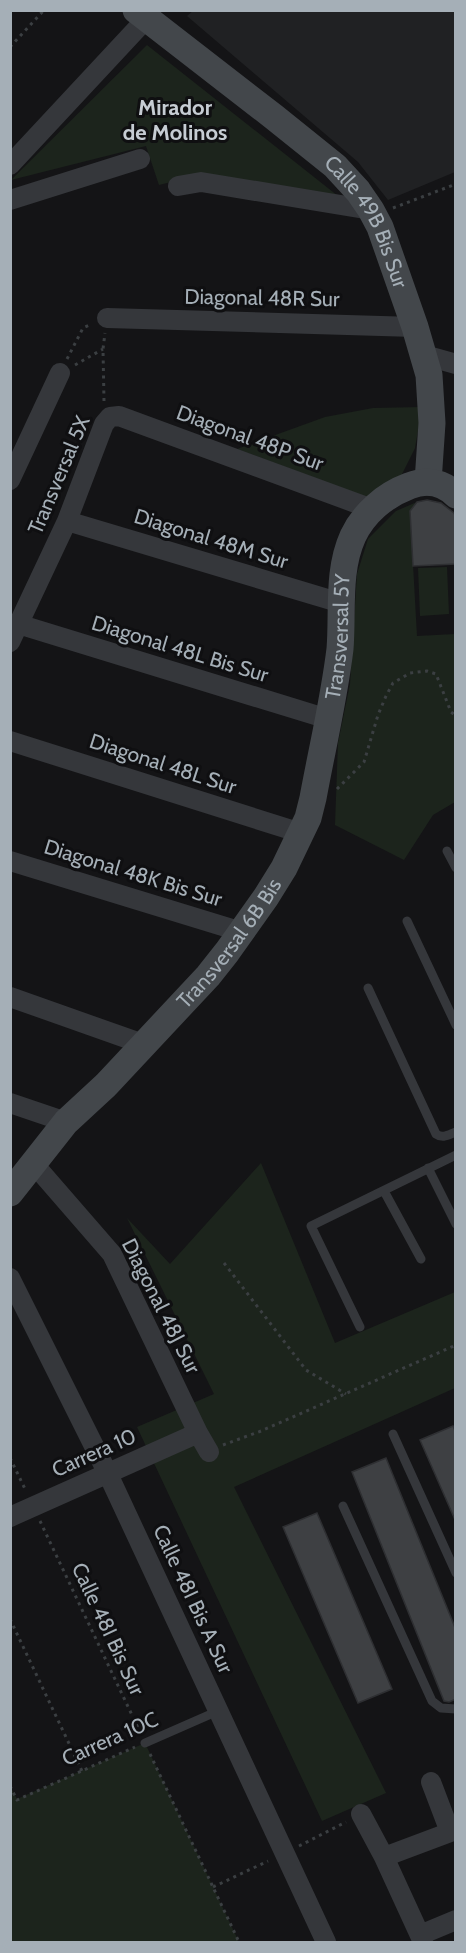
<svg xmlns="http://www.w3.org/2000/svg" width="466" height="1953" font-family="Cabin,sans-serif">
  <rect width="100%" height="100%" fill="#141416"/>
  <!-- built -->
  <path fill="#202123" d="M193 11H455V172L388 200 358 162 187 16Z"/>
  <!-- green -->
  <path fill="#1c241c" d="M147 45 338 196 203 174 159 185 146 146 11 180Z
    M422 407 415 448 401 476 366 497 237 449 325 417 373 408Z
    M417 502 410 511 417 636 455 634V802L433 815 404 860 335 825 338 743 350 684 357 574 368 539 396 511Z
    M447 567 449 614 420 616 418 568Z
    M261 1163 335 1343 455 1292V1388L234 1487 386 1793 322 1821 137 1427 214 1394 127 1218 170 1264Z
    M145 1743 239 1942H11L10 1786 17 1799Z"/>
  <!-- building -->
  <path fill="#3e4043" stroke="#2e2f32" stroke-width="1.5" d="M427 500 441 503 454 513 456 518V564L413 566 410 511 417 502Z
    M453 1426 456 1433V1522L420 1440Z
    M386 1458 456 1630V1699L449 1702 444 1701 352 1472Z
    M317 1513 392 1689 358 1703 283 1527Z"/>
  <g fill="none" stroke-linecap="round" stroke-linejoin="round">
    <!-- path -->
    <path stroke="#3b3f42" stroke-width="3" stroke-dasharray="3 4.5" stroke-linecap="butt" d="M10 47 44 10
      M393 208 456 184
      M67 359 83 328 92 324
      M75 365 103 349
      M104 401 103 349 105 333
      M337 789 364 762 378 715 386 696 393 683 410 673 427 671 436 674 451 712 456 716
      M224 1263 306 1370 346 1394
      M223 1445 261 1431 456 1345
      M10 1458 26 1491
      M40 1521 140 1732
      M10 1619 82 1771
      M150 1754 239 1942
      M10 1786 17 1800 135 1747
      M299 1846 346 1822
      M213 1887 268 1861"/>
    <!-- lane -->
    <path stroke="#35373b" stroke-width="9" d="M447 851 456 868
      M407 921 456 1025
      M368 988 436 1134C443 1139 448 1135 456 1132
      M428 1168 456 1224
      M384 1191 421 1259
      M360 1327 311 1226 456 1155
      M393 1434 456 1573
      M343 1506 432 1701 441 1708 456 1709
      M145 1743 218 1711"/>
    <!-- street -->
    <path stroke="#35373b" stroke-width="20" d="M10 165 146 19
      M178 186 201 182 371 210
      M10 200 140 159
      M107 318 415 327
      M424 355 456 364
      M10 480 60 373
      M67 521 341 603
      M18 624 328 719
      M10 642 67 521 104 424 110 417 119 416 372 509
      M10 741 301 833
      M10 861 242 932
      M10 997 143 1044
      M10 1103 66 1122
      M33 1163 112 1254 198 1433 209 1452
      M10 1278 108 1474 326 1942
      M10 1517 198 1433
      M431 1782 450 1832
      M361 1814 384 1857 423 1942
      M384 1857 456 1830
      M420 1935 456 1920"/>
    <!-- secondary -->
    <g stroke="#43474b" stroke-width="27">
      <path id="s1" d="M136 10 274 117 335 166 358 191 371 210 380 227 415 327 429 375 432 423 428 482"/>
      <path id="s2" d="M10 1193 66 1122 106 1085 208 976 227 952 266 897 284 868 308 818 313 798C322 749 334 699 340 649 343 612 337 571 353 536 364 513 385 495 409 486 426 479 443 482 456 495"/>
    </g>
  </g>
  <g text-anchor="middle" stroke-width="6" stroke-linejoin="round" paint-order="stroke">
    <!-- street labels -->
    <g font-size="21" fill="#a5afb7" stroke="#0f0f11">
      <text dy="7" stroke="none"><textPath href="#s1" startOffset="318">Calle 49B Bis Sur</textPath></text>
      <text transform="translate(262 298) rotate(1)" y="7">Diagonal 48R Sur</text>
      <text transform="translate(250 438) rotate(20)" y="7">Diagonal 48P Sur</text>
      <text transform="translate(59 475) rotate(-67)" y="7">Transversal 5X</text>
      <text transform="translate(211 539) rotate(17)" y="7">Diagonal 48M Sur</text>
      <text dy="7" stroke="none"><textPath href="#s2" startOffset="666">Transversal 5Y</textPath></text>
      <text transform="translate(180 649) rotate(17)" y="7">Diagonal 48L Bis Sur</text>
      <text transform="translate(163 764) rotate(18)" y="7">Diagonal 48L Sur</text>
      <text transform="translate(133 873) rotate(17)" y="7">Diagonal 48K Bis Sur</text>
      <text dy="7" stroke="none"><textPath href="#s2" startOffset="333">Transversal 6B Bis</textPath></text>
      <text transform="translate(161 1306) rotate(63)" y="7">Diagonal 48J Sur</text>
      <text transform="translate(94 1453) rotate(-24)" y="7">Carrera 10</text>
      <text transform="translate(193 1599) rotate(65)" y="7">Calle 48I Bis A Sur</text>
      <text transform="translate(108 1629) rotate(65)" y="7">Calle 48I Bis Sur</text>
      <text transform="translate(110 1739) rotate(-24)" y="7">Carrera 10C</text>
    </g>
    <!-- neighbourhood labels -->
    <g font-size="22" font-weight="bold" fill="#c6ccd3" stroke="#0f0f11">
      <text x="175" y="115">Mirador<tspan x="175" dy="25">de Molinos</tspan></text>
    </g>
  </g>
  <!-- border -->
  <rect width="466" height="1953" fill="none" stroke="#a5afb7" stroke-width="24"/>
</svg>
